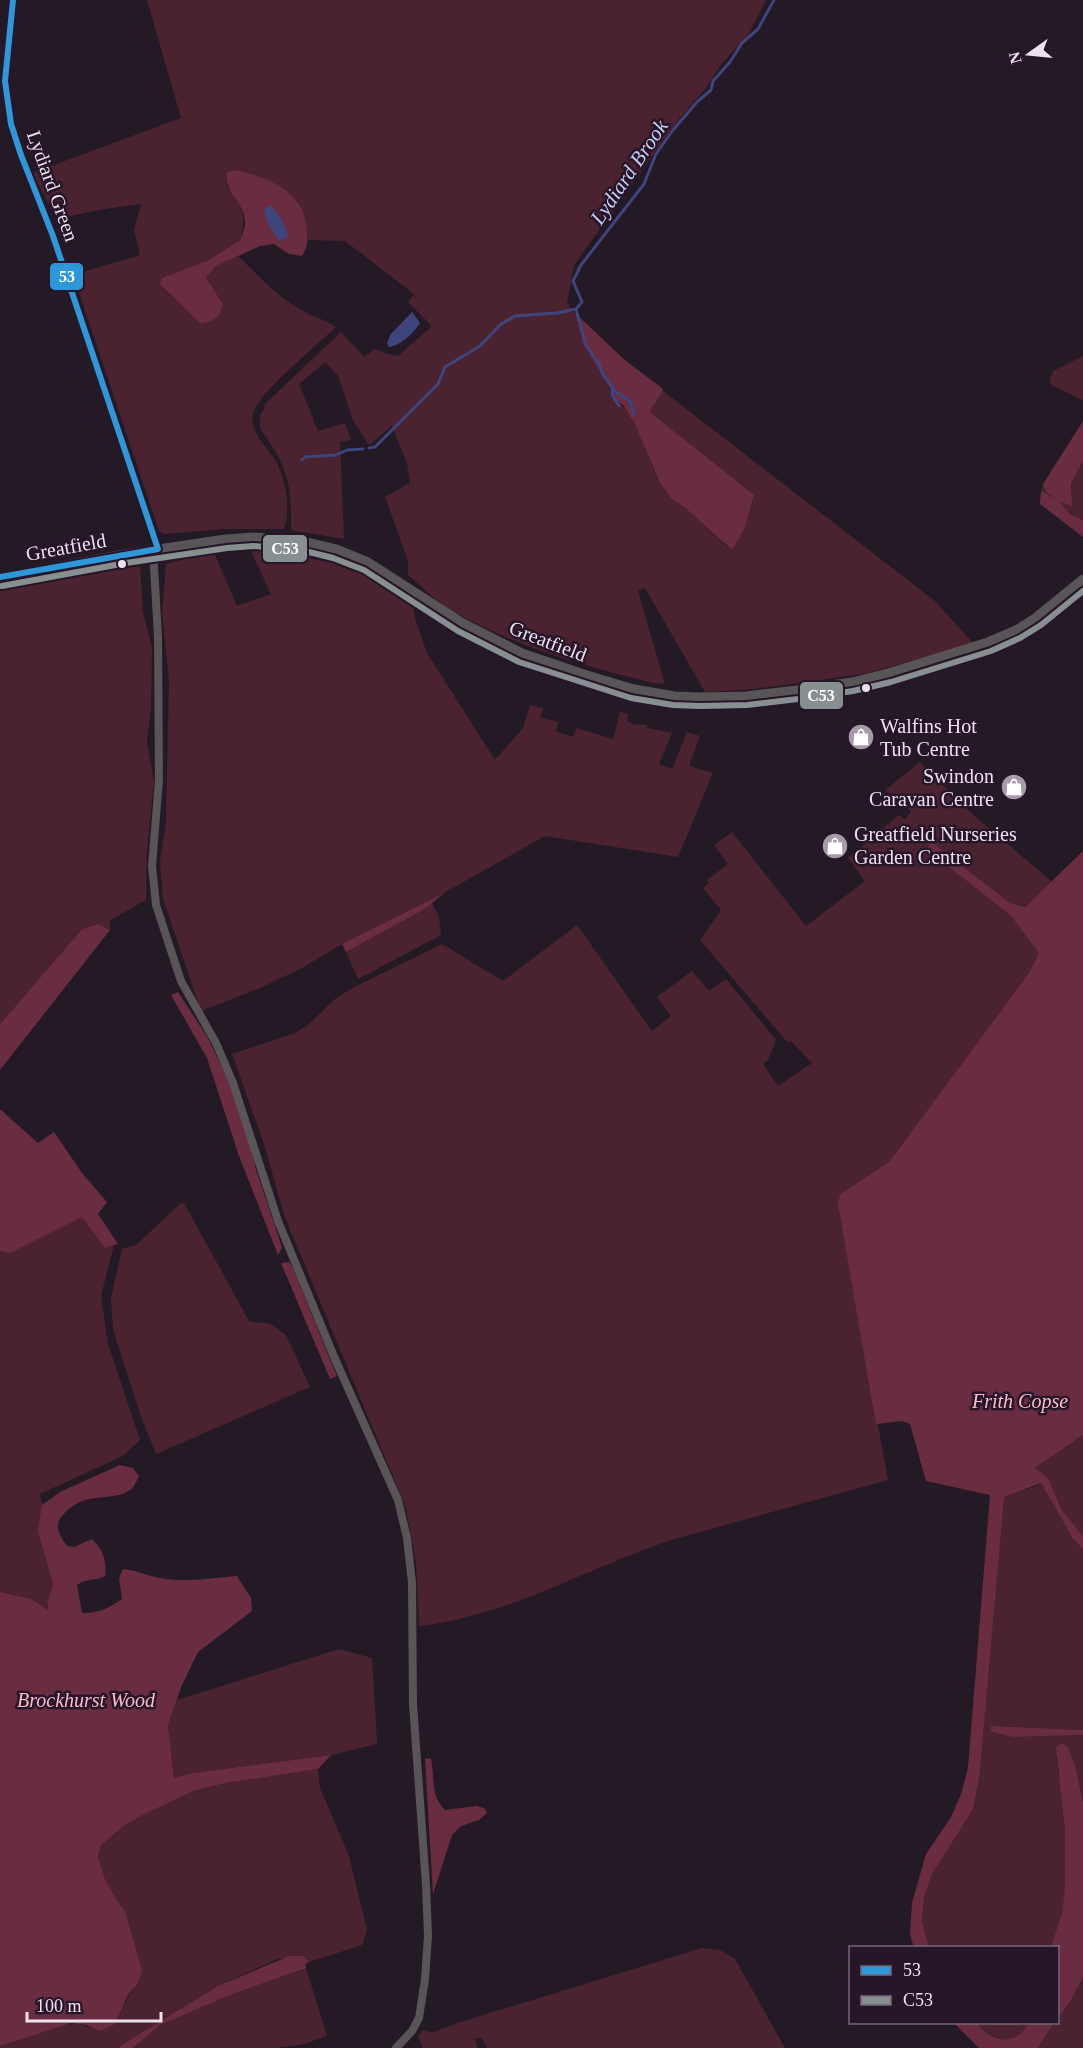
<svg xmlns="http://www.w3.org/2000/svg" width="1083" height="2048" font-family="'Times New Roman',serif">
  <rect width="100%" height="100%" fill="#241a26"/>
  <!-- green -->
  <path fill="#4b222f" d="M147 0H766L749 33 720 66 706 88 678 120 574 265 567 303 578 319 586 349 597 366 615 401C637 409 649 465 661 484 668 495 677 501 687 510 702 523 716 536 731 550L745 528 754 496 651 413 650 411 663 391 935 601 973 643 869 673 754 689 705 692 645 588 638 591 665 684 652 683C582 665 515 647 451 610 436 601 422 587 408 575V561L385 497 410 483 407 463 392 426 369 445 353 420 338 376 325 362 299 384 318 431 345 423 351 440 340 442 344 539 291 530C292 484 288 467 261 430 259 420 259 415 265 407L264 405 341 332 364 357 375 349 394 356 399 355 431 327 430 324 408 302 414 294 345 241 308 240 306 220 225 183C241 207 248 211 240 240L209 260 162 278 209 282 206 277 216 266 238 256C257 274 275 295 298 308 310 316 324 319 336 327 318 344 258 394 253 413 248 431 268 447 276 462 286 480 291 509 284 529H223L164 534 159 531 73 275 140 255 134 230 141 204 98 210 57 219 32 173 181 118Z
    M1083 356V400L1051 385 1050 379 1053 371Z
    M1083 461V520L1071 515 1060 502 1041 491 1043 484 1046 492 1072 495 1071 484Z
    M249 547 338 564 386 585 411 599 416 622 427 653 495 760 523 728 530 705 543 708 540 717 558 722 556 731 573 737 577 728 613 739 620 712 628 714 627 721 631 722V724L647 725V728L672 733 659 764 672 769 687 732 700 736 689 766 713 773 678 857 545 836 444 893 342 944 302 968 258 989 201 1011 163 899 160 861 166 821 169 680 162 613 166 564 213 550 237 606 271 594Z
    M140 564 143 612 152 647 151 709 147 742 154 782 147 851 146 900 110 920V930L98 924 82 929 0 1024V588Z
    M920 762 970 812 1052 882 1025 907 1010 903 930 842 927 850 1010 915 1039 953 1029 973 889 1162 840 1194 838 1204 888 1480 671 1540C587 1568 509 1616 419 1626L416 1562 406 1508 284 1215 264 1144 232 1054 292 1034 306 1027 335 999 352 988 442 944 503 981 577 925 652 1031 671 1016 657 997 692 971 709 991 726 979 776 1040 768 1060 763 1064 778 1086 812 1063 791 1041 788 1043 700 940 721 910 703 888 709 883 707 880 728 864 714 845 732 832 806 926 865 881 848 858 899 815 905 820 911 811 885 790Z
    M432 903 439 917 441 935 358 979 346 952 425 909Z
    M181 1203H184L249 1321 271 1324 286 1335 310 1387 156 1454 140 1414 113 1329 111 1298 122 1249 136 1245Z
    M82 1216 105 1247 114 1245 101 1296 108 1344 140 1440 123 1456 40 1494 42 1505 79 1613 48 1611 31 1599 0 1592V1251L10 1253Z
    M1083 1435V1536L1062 1510 1048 1478 1035 1468Z
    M1041 1483 1073 1539 1083 1549V1730L990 1726 993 1732 1012 1737 1083 1735V1802L1076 1769 1056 1757C1064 1804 1071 1864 1063 1912 1060 1924 1054 1935 1051 1947H929L922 1921 924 1899 932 1874 949 1846 980 1771 1003 1497 1036 1486Z
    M339 1649 372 1658 377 1744 331 1755 193 1773 174 1778 168 1725 177 1700Z
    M318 1769 320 1788 349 1856 367 1930 362 1945 309 1962 303 1956 277 1959 218 1986 121 2045 119 2048H0V2046C23 2038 69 2015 91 2028L115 2024 129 1995 138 1983 125 1911 118 1902 105 1879 98 1857 101 1845 125 1825 141 1816 193 1791 226 1783Z
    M702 1948 720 1950 735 1959 785 2048H487L482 2038 475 2039 478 2048H423L418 2036 423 2030 432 2033 457 2023Z
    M306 1968 327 2036 301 2045 275 2048H133L160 2025 233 1994Z
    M1083 1977V2048H1038L1054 2023 1058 2022V2018L1070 2002Z
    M977 2023H1029C1014 2047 993 2043 977 2023Z"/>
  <!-- forest -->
  <path fill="#6a2c40" d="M236 170C268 178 304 191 307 229 308 240 308 246 302 256L289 254 274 244 260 246 216 266 206 277 223 305C219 318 214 322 200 323L160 284 162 278 209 260 240 240C242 234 246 226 245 221 244 201 224 194 227 172Z
    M575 313 626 361 662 388 663 391 650 411 651 413 754 495 745 528 732 550 684 507 672 499 660 483 635 424 623 405 613 399 610 389 583 343Z
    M1083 421V461L1071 484 1072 506 1060 502 1071 515 1083 520V537L1040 504 1041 491 1058 500 1046 492 1043 484Z
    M930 841 1010 903 1025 907 1083 851V1435L1035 1468 1048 1478 1062 1510 1083 1536V1549L1073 1539 1041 1483 1004 1497 980 1771 973 1809 932 1874 924 1898 922 1921 929 1947 914 1948 910 1934 912 1903 926 1854 951 1817 961 1794 968 1768 990 1495 926 1481 910 1424 902 1421 876 1424 838 1204 840 1194 889 1162 1029 973 1039 953 1010 915 927 850Z
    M444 893 425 909 346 952 342 944Z
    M98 924 110 930 0 1070V1024L82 929Z
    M178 992 208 1038 226 1076 248 1134 256 1170 280 1241 282 1248 278 1255 239 1156 207 1058 171 995Z
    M0 1109 38 1143 54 1132 82 1173 107 1202 98 1214 118 1244 105 1248 82 1217 10 1253 0 1251Z
    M289 1262 292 1266 337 1376 330 1379 281 1263Z
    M120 1465 133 1468 139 1476C137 1480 135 1486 131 1489 113 1504 85 1488 62 1516 53 1525 60 1536 67 1546L74 1547 92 1539C103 1550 107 1560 105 1576 96 1581 87 1578 77 1585L82 1613C97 1614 109 1608 122 1599L119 1578 123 1569C137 1570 150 1577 165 1579 189 1582 213 1578 237 1576L251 1598 252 1611 198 1652 182 1685 168 1725 174 1778 193 1773 331 1755 318 1769 226 1783 193 1791 141 1816 125 1825 101 1845 98 1857 105 1879 118 1902 125 1911 142 1970 138 1983 128 1995 115 2024 101 2031 86 2025 71 2023 0 2046V1592L31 1599 48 1610V1602L53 1584 38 1531 42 1505 60 1492Z
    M990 1726 1083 1730V1735L1012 1737 992 1732Z
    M1061 1743 1068 1747 1076 1769 1083 1802V1977L1070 2002 1058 2018V1948L1051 1947 1062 1913 1065 1889V1830L1056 1748Z
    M425 1758 431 1759C435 1779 430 1795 445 1810L477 1806 484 1808 487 1813 479 1820 461 1826 452 1835 433 1894Z
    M289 1956H303L309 1962 305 1964 306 1968 233 1994 160 2025 133 2048H119L121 2045 218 1986Z
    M954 2023H977C993 2043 1014 2047 1029 2023H1054L1038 2048H979Z"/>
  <!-- water -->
  <path fill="#3e447c" d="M270 205 279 215 286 229 288 236 280 241C272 231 266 222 264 209Z
    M412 312 420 323C414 333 400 346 389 347L387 344 390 335Z"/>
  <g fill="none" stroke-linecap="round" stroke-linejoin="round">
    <!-- stream -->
    <path stroke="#3e447c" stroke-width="3" d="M613 388 612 395 619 406
      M634 414 630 401 616 392 603 375 599 364 586 345 576 309 582 302 573 281 581 265 644 184 656 154 673 130 697 102 711 90 713 81 730 62 742 43 758 29 774 0
      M369 448 375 447 438 384 445 367 480 346 501 324 515 316 557 313 576 309
      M302 460 305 457 336 455 347 450 363 449"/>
    <!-- minor -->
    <path stroke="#595458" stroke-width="8" d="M153 550 158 637 159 780 152 866 156 905 181 981 216 1043 233 1083 278 1221 335 1359 398 1500 407 1538 412 1583 413 1704 426 1885 428 1936 425 1979 419 2018 412 2031 396 2048"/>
    <!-- tertiary -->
    <path stroke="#595458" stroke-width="9" d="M13 0 5 81 11 124 21 155 53 236 158 549
      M0 577 125 554 226 539 253 537 302 541 336 549 368 562 463 623 522 653 587 675 634 689 675 696 700 697 746 696 797 690 852 682 888 673 988 642 1016 630 1035 618 1083 579"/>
    <defs>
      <path id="bus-1" d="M13 0 5 81 11 124 21 155 53 236 158 549
        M0 577 158 549"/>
      <path id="bus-2" d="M2 586 126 563 227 548 253 546 301 550 333 558 364 570 458 631 519 662 631 698 673 705 700 706 747 705 798 699 853 691 891 682 991 651 1020 638 1041 625 1083 591"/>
    </defs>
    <!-- bus-1 casing -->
    <use href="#bus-1" stroke="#27162a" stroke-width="10"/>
    <!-- bus-2 casing -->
    <use href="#bus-2" stroke="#27162a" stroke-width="10"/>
    <!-- bus-1 -->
    <use href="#bus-1" stroke="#2e97d7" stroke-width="6"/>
    <!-- bus-2 -->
    <use href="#bus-2" stroke="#888f91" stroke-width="6"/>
  </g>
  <!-- icons -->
  <defs>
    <symbol id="shop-disc" viewBox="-11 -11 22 22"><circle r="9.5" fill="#a79ba9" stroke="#27162a"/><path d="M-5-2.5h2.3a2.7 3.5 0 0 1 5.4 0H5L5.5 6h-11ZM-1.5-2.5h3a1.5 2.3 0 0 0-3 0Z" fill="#fff"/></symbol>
  </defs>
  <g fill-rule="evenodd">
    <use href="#shop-disc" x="846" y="722" width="30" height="30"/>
    <use href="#shop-disc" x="999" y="772" width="30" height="30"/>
    <use href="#shop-disc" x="820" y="831" width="30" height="30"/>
  </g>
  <!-- markers -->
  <g fill="#ede1ef" stroke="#27162a" stroke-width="2">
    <circle cx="122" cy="564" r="5"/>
    <circle cx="866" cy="688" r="5"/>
  </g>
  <g text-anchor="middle" stroke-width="5" stroke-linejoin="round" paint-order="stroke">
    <!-- street labels -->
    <g font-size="20" fill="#ede1ef" stroke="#27162a">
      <text transform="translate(53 186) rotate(70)" y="7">Lydiard Green</text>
      <text transform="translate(66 547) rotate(-10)" y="7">Greatfield</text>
      <text transform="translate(548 641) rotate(21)" y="7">Greatfield</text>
    </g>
    <!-- poi labels -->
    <g font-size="20" fill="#ede1ef" stroke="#27162a" text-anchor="start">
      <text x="880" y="733">Walfins Hot<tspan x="880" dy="23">Tub Centre</tspan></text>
      <text x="994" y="783" text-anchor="end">Swindon<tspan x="994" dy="23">Caravan Centre</tspan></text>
      <text x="854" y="841">Greatfield Nurseries<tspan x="854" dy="23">Garden Centre</tspan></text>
    </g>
    <!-- park labels -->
    <g font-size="20" font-style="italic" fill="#fdbcca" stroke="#27162a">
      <text x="1020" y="1408">Frith Copse</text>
      <text x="86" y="1707">Brockhurst Wood</text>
    </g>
    <!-- water labels -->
    <g font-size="21" font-style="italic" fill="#c7cff4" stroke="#27162a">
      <text transform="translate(629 172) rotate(-56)" y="7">Lydiard Brook</text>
    </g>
  </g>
  <g stroke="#27162a" stroke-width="2">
    <rect x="49" y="262" width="35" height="29" rx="6" fill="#2e97d7"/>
    <rect x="262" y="534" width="46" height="29" rx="6" fill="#888f91"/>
    <rect x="799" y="681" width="45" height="29" rx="6" fill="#888f91"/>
  </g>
  <g font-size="16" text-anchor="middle" font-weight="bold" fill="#fff">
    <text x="67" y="282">53</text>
    <text x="285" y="554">C53</text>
    <text x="821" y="701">C53</text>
  </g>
  <!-- legend -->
  <rect x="849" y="1946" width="210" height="78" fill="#27162a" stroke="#766779" stroke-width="1.5"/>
  <rect x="861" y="1966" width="30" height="9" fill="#2e97d7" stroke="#766779" stroke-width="1.5"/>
  <text x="903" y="1976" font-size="18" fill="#ede1ef">53</text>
  <rect x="861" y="1996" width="30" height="9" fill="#888f91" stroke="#766779" stroke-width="1.5"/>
  <text x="903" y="2006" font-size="18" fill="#ede1ef">C53</text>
  <!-- north arrow -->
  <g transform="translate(1029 54) rotate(255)" stroke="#27162a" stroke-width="4.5" paint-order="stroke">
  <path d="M0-4.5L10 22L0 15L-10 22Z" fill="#ede1ef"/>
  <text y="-9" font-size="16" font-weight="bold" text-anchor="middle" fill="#ede1ef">N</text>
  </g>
  <!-- scale -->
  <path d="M27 2012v9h134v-9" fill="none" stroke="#ede1ef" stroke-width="3"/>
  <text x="36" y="2012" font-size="18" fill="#ede1ef" stroke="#27162a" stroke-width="4.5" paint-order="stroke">100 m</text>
</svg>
